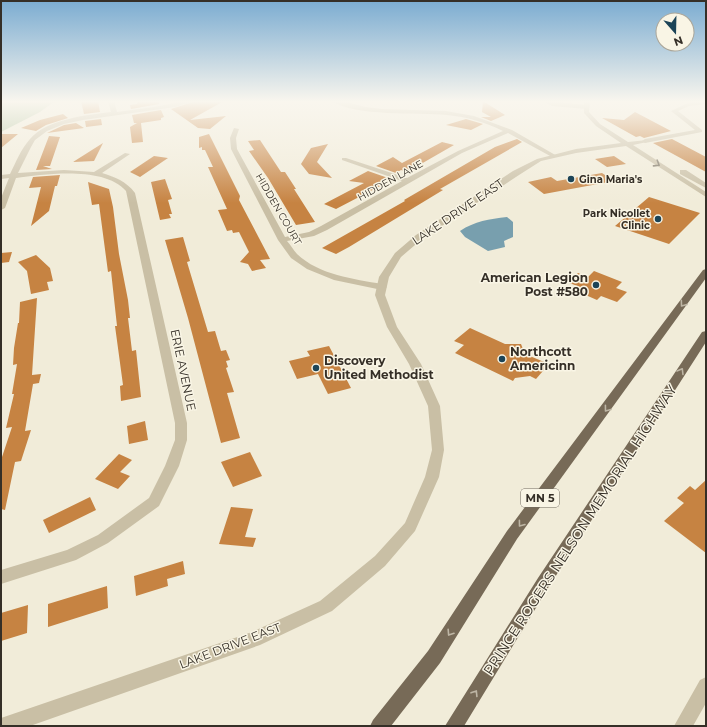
<svg xmlns="http://www.w3.org/2000/svg" width="707" height="727" font-family="Montserrat,sans-serif">
  <rect width="100%" height="100%" fill="#f1ecd9"/>
  <!-- green -->
  <path fill="#a9c099" d="M1 101H55L40 112 1 132Z"/>
  <!-- water -->
  <path fill="#789fae" d="M507 217 513 222V237L504 241 505 247 488 251 465 237 460 231C475 221 489 219 507 217Z"/>
  <!-- building -->
  <path fill="#c68342" d="M81 101H98L100 112 84 114Z
    M138 101H158L159 104 131 109 130 105 137 104Z
    M196 101H224L190 120 226 116 210 129 198 128 171 109Z
    M483 101 505 115 491 121 481 117H491L482 112Z
    M161 110 164 117 161 118V120L141 123 143 142 132 143 130 127 137 123H134L132 115Z
    M635 112 671 131 644 138 640 136 636 137 602 118 624 120Z
    M63 114 68 118 46 125 36 131 21 128 40 120Z
    M101 119 102 125 86 127 85 121Z
    M466 119 483 124 471 130 446 125Z
    M76 123 84 128 47 133 64 125Z
    M1 134H18L1 148Z
    M209 134 240 196 239 200 270 259 260 260 266 268 252 271 248 264 240 262 249 252 239 232 233 233 232 230 227 231 218 210 227 209 208 167H213L205 150H202V147L199 148V137Z
    M49 136 60 137 50 166H43L52 169 36 170Z
    M517 139 522 142 440 189 443 190 349 247 336 254 322 248 405 201 404 200 495 147Z
    M672 139 706 157V172L653 143Z
    M260 140 281 172H285L296 189H294L315 222 296 225 268 178 249 151 254 150 248 141Z
    M442 142 454 145 407 172 401 170 396 173 376 166 393 157 402 163Z
    M103 143 94 161 73 162Z
    M328 144 317 162 332 178 309 174 301 164 311 148Z
    M154 156 168 158 140 177 130 172Z
    M614 156 626 164 607 167 595 159Z
    M368 171 388 178 375 184 380 186 336 209 324 204 364 183 349 181Z
    M602 173 614 181 544 194 528 182 551 177 557 181Z
    M60 175 57 186H55L49 211 31 226 41 187 29 188 33 177Z
    M165 179 172 199 168 200 172 214H169L171 218 160 220 151 182Z
    M88 182 109 189 113 207 119 254 128 300 130 318H128L132 351 136 350 141 397 121 401 120 386 123 385 115 326H117L111 271 108 272 99 204 92 205Z
    M649 197 700 213 669 244 615 226Z
    M183 237 190 261 187 262 208 332 215 331 221 351 226 350 230 360 226 361 228 367 226 368 234 392 227 393 240 438 221 443 188 318 165 240Z
    M12 252 9 262 1 263V253Z
    M36 255 50 268 53 281 47 282 49 290 31 294 27 271 18 262Z
    M594 271 622 282 616 288 627 292 617 302 601 296 597 300 581 293 585 289 567 282 578 273 588 277Z
    M37 298 32 375 41 374 39 383 33 384 25 431 31 430 21 461 15 462 5 510 1 509V460L12 427 6 428 14 394H12L17 364 13 365 14 348 18 323H19L20 302Z
    M470 328 505 344H521L525 354 549 364 536 379 530 376 515 378 513 381 455 353 464 345 454 341Z
    M329 346 351 388 328 394 318 374 297 379 289 361 310 356 307 351Z
    M145 421 148 440 129 444 127 426Z
    M250 452 262 476 233 487 221 462Z
    M119 454 132 460 120 472 130 476 118 489 95 479Z
    M706 480V553L664 521 684 503 677 498 690 486 695 490Z
    M90 497 96 510 49 533 43 520Z
    M231 507 253 509 245 537 256 538 253 547 219 544Z
    M183 561 185 574 167 579 168 586 136 596 134 576Z
    M107 586 108 608 48 627V604Z
    M28 605 27 633 1 641V613Z"/>
  <g fill="none" stroke-linecap="round" stroke-linejoin="round">
    <!-- minor -->
    <path fill="#c9bfa5" fill-rule="evenodd" d="M108 101H114L117 112 154 107 185 101H195L175 107 83 120 64 124 47 131 35 140 31 147 18 173 64 170 94 172 125 153 130 154 102 173C115 177 126 181 135 193L187 423V440L179 466 159 506 108 543 76 560 1 584V570L67 550 98 535 149 498 165 466 175 440V423L126 191C104 166 46 174 16 178L5 208 1 210V198L9 178 1 179V175L10 174C16 162 21 149 30 139 47 119 87 115 111 112Z
      M332 101H341L366 107 382 109 446 111 474 116 512 130 557 156 552 157 508 133 462 153 327 230 314 236 287 241C291 245 293 250 297 254 319 275 354 279 382 284L387 287 382 290 334 280 307 269 291 258 278 240 231 149 230 138 234 128 239 129 236 138 237 149 285 237 309 232 321 226 402 181 342 160V158H346L407 178 458 151 503 131C485 122 467 117 447 115 418 112 355 117 332 101Z
      M543 101 587 105 590 107 587 109 552 106Z
      M701 101H706V104L689 106 678 111 702 130V132L645 143 642 141 645 139 695 130 671 111 686 104Z
      M706 677V703L693 726H674L700 680Z"/>
    <!-- tertiary -->
    <path fill="#c9bfa5" fill-rule="evenodd" d="M584 101H590L589 112 600 124 628 142 647 140V142L633 145 706 192V197L626 146 576 153 541 161 519 175 422 239 401 257 389 277 385 295 397 327 421 364 440 406 444 450 439 477 415 531 385 566 332 611 260 645 30 726H1V718L4 717 252 632 320 601 375 556 405 523 425 477 432 450 428 406 409 364 387 327 375 295 379 277 395 253 416 235 513 171 537 159 576 149 621 143 596 126 584 113Z
      M680 170H686L706 183V188L680 174Z"/>
    <!-- primary -->
    <path fill="#776a57" fill-rule="evenodd" d="M706 269V278L517 539 440 663 391 726H370L373 720 428 651 507 531 703 270Z
      M706 331V342L548 588 464 726H445L538 578 702 332Z"/>
  </g>
  <!-- one-way arrows -->
  <defs><path id="oneway-chevron" d="M-2-3.5L2.5 0L-2 3.5" fill="none" stroke-width="1.6" stroke-linecap="round" stroke-linejoin="round"/></defs>
  <use stroke="#787060" href="#oneway-chevron" transform="translate(657 164) rotate(32)"/>
  <g stroke="#beb6a5">
    <use href="#oneway-chevron" transform="translate(683 304) rotate(126)"/>
    <use href="#oneway-chevron" transform="translate(681 371) rotate(-59)"/>
    <use href="#oneway-chevron" transform="translate(607 409) rotate(127)"/>
    <use href="#oneway-chevron" transform="translate(521 524) rotate(127)"/>
    <use href="#oneway-chevron" transform="translate(450 633) rotate(123)"/>
    <use href="#oneway-chevron" transform="translate(475 693) rotate(-58)"/>
  </g>
  <!-- sky -->
  <linearGradient id="sky" x2="0" y2="1"><stop stop-color="#7bacd1"/><stop offset="0.5" stop-color="#f9f6ee"/><stop offset="1" stop-color="#f9f6ee" stop-opacity="0"/></linearGradient>
  <rect width="707" height="203" fill="url(#sky)"/>
  <!-- markers -->
  <g fill="#1c4457" stroke="#f9f5e5" stroke-width="1.5">
    <circle cx="571" cy="179" r="4"/>
    <circle cx="658" cy="219" r="4"/>
    <circle cx="596" cy="285" r="4"/>
    <circle cx="502" cy="359" r="4"/>
    <circle cx="316" cy="368" r="4"/>
  </g>
  <g text-anchor="middle" stroke-width="3" stroke-linejoin="round" paint-order="stroke">
    <!-- far-poi labels -->
    <g font-size="10" font-weight="bold" fill="#352f27" stroke="#f9f5e5" text-anchor="start">
      <text x="579" y="183">Gina Maria's</text>
      <text x="650" y="217" text-anchor="end">Park Nicollet<tspan x="650" dy="12">Clinic</tspan></text>
    </g>
    <!-- far-street labels -->
    <g font-size="10" fill="#352f27" stroke="#f9f5e5">
      <text transform="translate(390 180) rotate(-29)" y="4">HIDDEN LANE</text>
      <text transform="translate(279 209) rotate(60)" y="4">HIDDEN COURT</text>
    </g>
    <!-- shield labels -->
    <rect fill="#f9f5e5" stroke="#706a60" stroke-width="1" x="521" y="489" width="38" height="18" rx="3"/>
    <g font-size="11" font-weight="bold" fill="#352f27">
      <text x="540" y="502">MN 5</text>
    </g>
    <!-- street labels -->
    <g font-size="12" fill="#352f27" stroke="#f9f5e5">
      <text transform="translate(458 212) rotate(-34)" y="4">LAKE DRIVE EAST</text>
      <text transform="translate(183 370) rotate(78)" y="4">ERIE AVENUE</text>
      <text transform="translate(230 646) rotate(-21)" y="4">LAKE DRIVE EAST</text>
    </g>
    <!-- poi labels -->
    <g font-size="12" font-weight="bold" fill="#352f27" stroke="#f9f5e5" text-anchor="start">
      <text x="588" y="282" text-anchor="end">American Legion<tspan x="588" dy="14">Post #580</tspan></text>
      <text x="510" y="356">Northcott<tspan x="510" dy="14">Americinn</tspan></text>
      <text x="324" y="365">Discovery<tspan x="324" dy="14">United Methodist</tspan></text>
    </g>
    <!-- near-street labels -->
    <g font-size="14" fill="#352f27" stroke="#f9f5e5">
      <text transform="translate(580 530) rotate(-57)" y="5">PRINCE ROGERS NELSON MEMORIAL HIGHWAY</text>
    </g>
  </g>
  <!-- border -->
  <rect width="707" height="727" fill="none" stroke="#352f27" stroke-width="4"/>
  <!-- north arrow -->
  <g transform="translate(675 32) rotate(160)"><circle r="19" fill="#f9f5e5" stroke="#aba699"/>
  <path d="M0-3L7 15L0 10L-7 15Z" fill="#1c4457"/>
  <text y="-6" font-size="11" font-weight="bold" text-anchor="middle" fill="#352f27">N</text>
  </g>
</svg>
